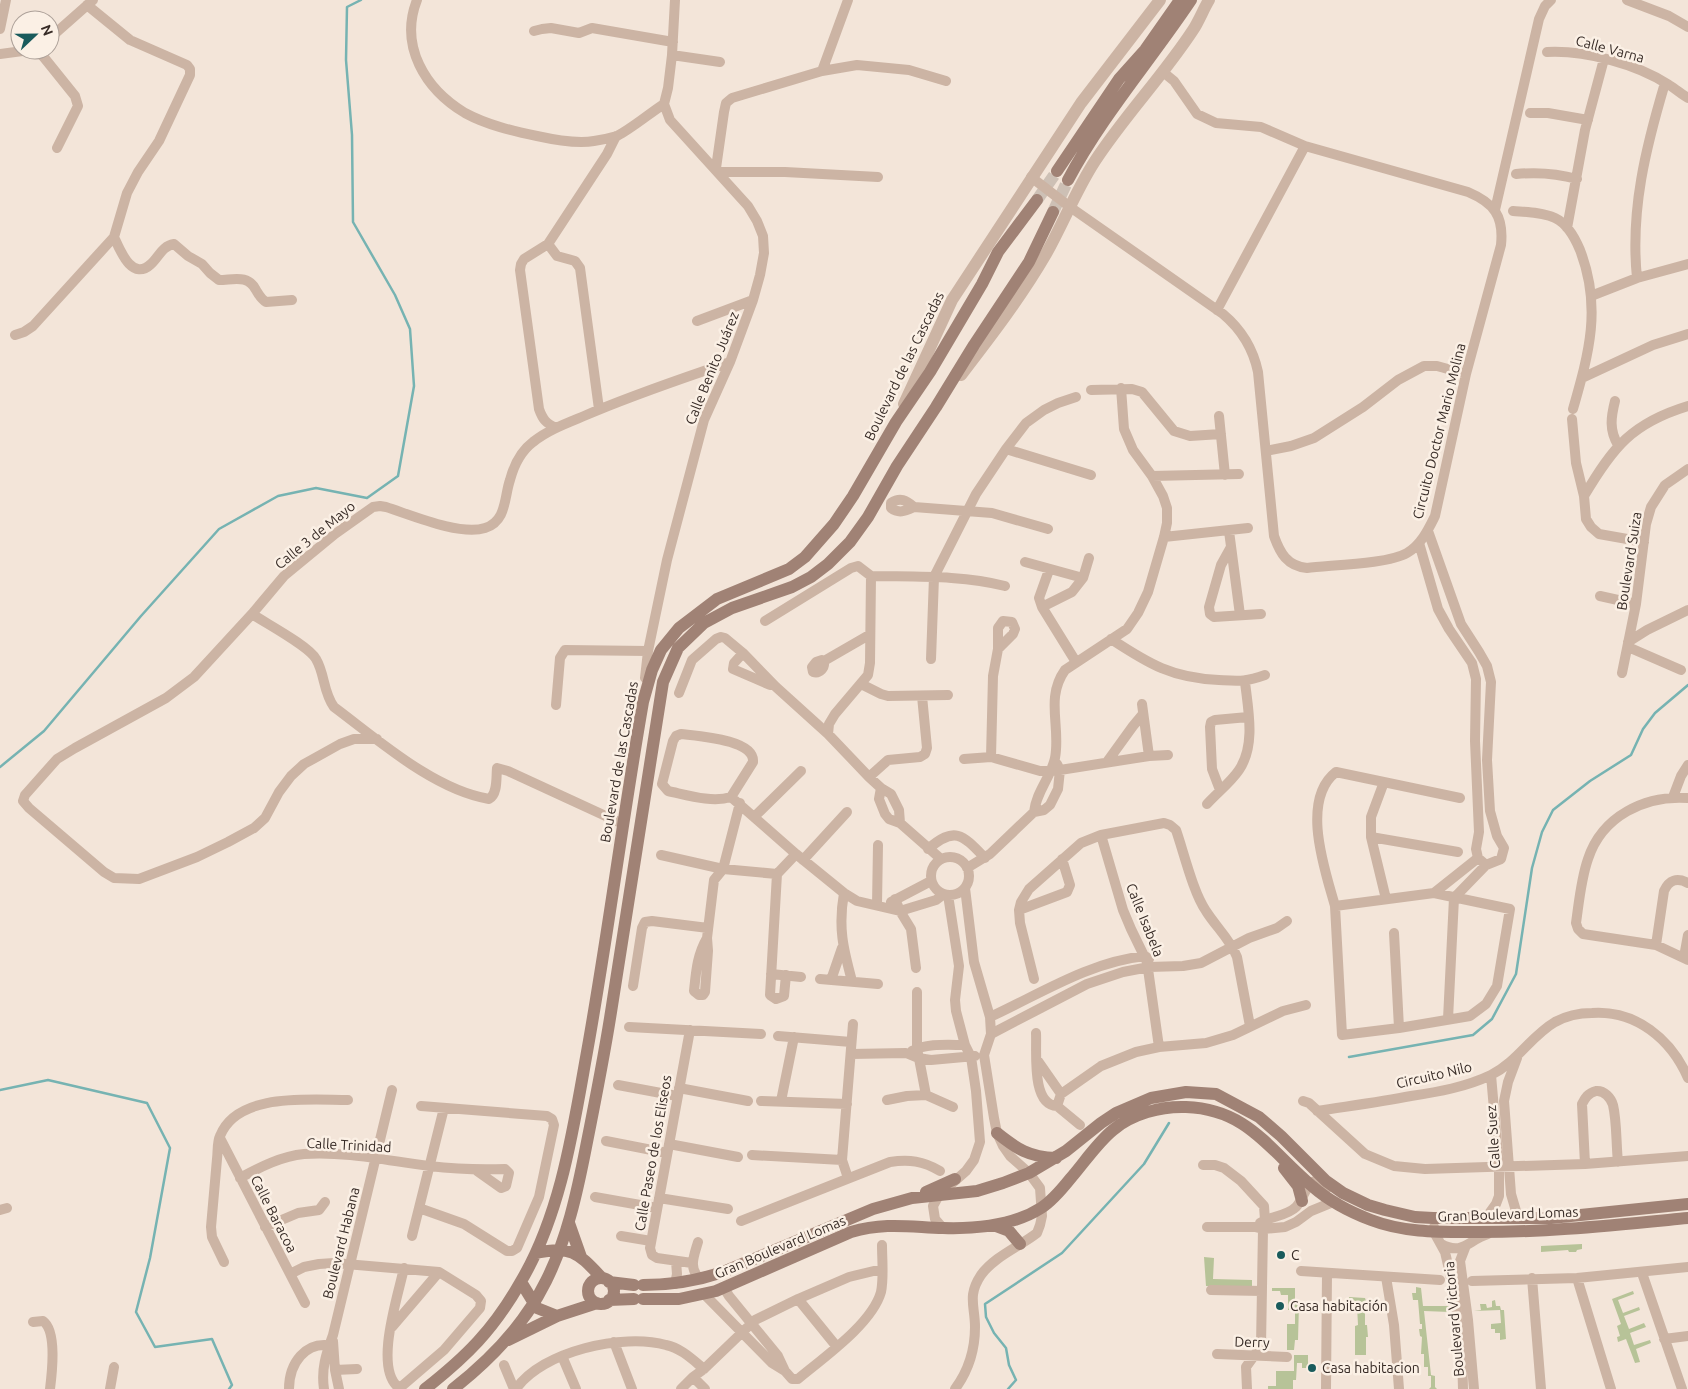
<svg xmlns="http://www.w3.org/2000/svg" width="1688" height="1389" font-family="Ubuntu,sans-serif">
  <rect width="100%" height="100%" fill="#f3e5d9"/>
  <!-- green -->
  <path fill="#b7c398" d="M1582 1244V1249L1577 1250 1576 1252H1569L1568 1250 1541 1252V1246Z
    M1204 1257 1214 1258 1213 1279 1252 1280V1286H1206Z
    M1416 1287 1421 1288 1423 1306H1449L1450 1312 1424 1311 1431 1375 1435 1376V1387L1437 1389H1429L1431 1387V1376H1428V1367H1424V1354H1421L1422 1337 1420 1336 1419 1329H1422V1324H1420L1418 1300H1413L1412 1293H1416Z
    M1272 1288H1295V1303H1299L1298 1340H1295L1294 1350H1287V1324H1295V1310H1288V1295H1281L1280 1291H1272Z
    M1633 1291 1634 1294 1618 1300 1623 1313 1639 1307 1640 1310 1624 1316 1629 1329 1644 1323 1646 1327 1630 1333 1634 1345 1650 1340 1651 1343 1636 1349 1640 1362 1635 1363 1626 1339 1618 1342 1617 1337 1620 1336 1617 1326 1621 1324 1612 1299Z
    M1349 1297 1365 1298 1366 1301 1379 1300V1303L1363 1302V1307H1365V1325H1367L1368 1337H1366V1355H1355V1326L1358 1325 1357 1306H1355L1354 1302 1349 1301Z
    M1495 1300 1496 1306H1500L1501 1310H1504L1506 1339 1500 1340V1333H1495V1329H1491V1324L1501 1323 1500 1310 1474 1311 1481 1310 1480 1304H1486L1487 1308 1492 1307V1301Z
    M1294 1355H1308V1368H1302V1363H1297L1296 1380H1293V1389H1268V1386H1276V1371H1294Z"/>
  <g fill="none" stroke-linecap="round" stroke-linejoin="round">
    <!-- stream -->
    <path stroke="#76b3b2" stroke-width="2.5" d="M0 767 44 731 141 616 219 529 278 496 316 488 367 498 398 476 414 386 410 329 395 295 353 222 352 135 346 60 347 7 361 0
      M1349 1057 1473 1035 1492 1019 1516 974 1532 868 1542 832 1553 810 1590 781 1631 755 1643 729 1655 713 1688 685
      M0 1090 48 1080 147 1103 170 1148 150 1258 136 1312 155 1347 212 1339 232 1385 229 1389
      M1008 1389 1016 1380 1009 1365 1006 1348 994 1333 986 1317 985 1304 1062 1253 1144 1164 1169 1123"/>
    <!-- secondary-tunnel -->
    <path stroke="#cdc0b5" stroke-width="12" stroke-dasharray="12 6" stroke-linecap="butt" d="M1037 200 1057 171
      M1053 212 1068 180"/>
    <!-- minor -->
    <path stroke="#ccb4a4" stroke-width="10" d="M417 0C399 46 425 89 465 113 487 125 513 131 537 136 555 140 576 144 594 141 601 140 610 138 617 136 631 129 650 113 664 104
      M1627 0 1669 16 1688 27
      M0 29 6 0
      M534 31 542 29 551 28 579 33 592 28 673 42
      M50 38 93 0
      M38 50 75 96 78 106 57 148
      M1547 52C1585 50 1637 64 1669 85 1676 89 1681 94 1688 98
      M0 54 30 50
      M672 55 720 62
      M822 71 848 0
      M1530 113H1548L1588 120
      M716 168 724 112 726 103 732 98 822 71 857 65 909 70 946 81
      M719 172H785L878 177
      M1516 174C1537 172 1556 173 1577 179
      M1031 177 1070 207 1223 314C1242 330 1253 348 1258 372L1274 536C1280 553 1287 566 1307 568 1331 565 1388 564 1407 553 1421 545 1428 530 1435 516L1466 374 1501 245C1504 216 1494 203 1468 192L1305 146 1261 127 1216 123 1197 114 1174 81 1163 72
      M1495 210 1539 19 1545 6 1551 0
      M1513 211C1526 212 1542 212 1555 218 1568 224 1575 238 1580 250 1602 307 1589 353 1573 409
      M1567 228 1585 130 1604 59
      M114 237C120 250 132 282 151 264 159 257 162 246 174 244L188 256 202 264 210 273 219 280C233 280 248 274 256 290 259 295 261 299 266 302L292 300
      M548 244 557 256 575 261 580 268 599 409
      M1637 278C1630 210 1646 147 1665 83
      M1591 296 1637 278 1688 264
      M1217 310 1305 146
      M697 321 753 300
      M15 335 24 332 33 326 114 237 127 193 138 172 159 141 190 75V69L187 65 130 40 87 5
      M1582 378 1653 345 1688 334
      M1091 390 1132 389 1142 392 1174 431 1190 436 1221 434
      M1615 401C1611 417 1609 430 1618 445
      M1219 416 1225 475
      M1572 419 1576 463 1584 496 1586 519 1591 527 1599 534 1644 542
      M556 428C546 423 543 420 539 409L520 270 521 264 524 259 548 244 607 154 616 136
      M1006 449 1091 475
      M1266 451 1291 446 1314 438 1363 407 1398 380 1424 366H1437L1466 374
      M1152 476 1239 474
      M1584 496C1613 447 1632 423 1688 406
      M914 507C906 500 900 497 891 503V508C899 514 905 511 914 507L992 513 1048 529
      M1229 531 1240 615
      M1164 537 1248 528
      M1419 543 1438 609 1449 629 1472 663 1476 679 1475 741 1479 832 1476 849 1478 858 1486 865 1501 859 1504 848 1497 836 1490 811 1487 760 1491 682 1487 666 1479 652 1461 624 1428 531
      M1231 547 1221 565 1209 607 1210 614 1214 617 1261 614
      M1025 562 1083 578
      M1049 570 1039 598 1042 607 1076 662
      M871 576C916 577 962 575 1005 586
      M1600 596 1636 604
      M1042 607 1072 592 1083 578 1089 558
      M252 614C267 624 309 646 316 659 325 674 323 692 334 707 377 739 434 790 489 799 498 794 496 778 497 768L508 771 623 824
      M765 621 851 568 858 566 871 576
      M1111 639C1149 664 1172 678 1219 680 1239 681 1245 682 1265 675
      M1628 642 1647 630 1688 610
      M1628 647 1681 670
      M743 653 734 663 733 669 770 685
      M931 659 934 577 976 494 1006 449 1026 423 1044 410 1058 403 1076 397
      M824 661C825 668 820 674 813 672L812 667 816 662 822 660 824 661 869 635
      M1622 673 1636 604 1646 524 1651 507 1665 485 1688 469
      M645 678 648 651 667 560 704 420 730 362 753 300 760 275 764 253 763 236 757 221 748 206 670 120 664 104 668 88 672 55 675 0
      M861 684 881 694 888 696 948 695
      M679 693 692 660 716 639 721 637 725 638 743 653 776 687 828 734 869 777 881 788 891 794 899 810 900 823
      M1142 704 1149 756
      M556 705 560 658 565 650 648 651
      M681 734C697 736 755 739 753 762L731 797C712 803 687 795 668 791L662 784 673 741 676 736Z
      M828 734 829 724 835 714 868 675 870 663 871 576
      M377 739H354L340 744 304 764 291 776 279 792 265 818 254 828 228 842 197 857 139 879 114 878 104 872 29 808 23 801 25 795 57 759 75 748 166 698 194 677 252 614 284 576 335 534 373 507 380 506 386 507C411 515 460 536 485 528 507 521 504 497 510 480 514 465 521 451 533 442 548 430 567 423 584 416 632 395 681 379 730 362
      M991 757 993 676 998 649V628L1003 621 1012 622 1015 629 1013 634 998 649
      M964 759 991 757 1040 771 1060 770 1149 756 1168 755
      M1107 762 1133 726 1143 714
      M869 777 888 760 920 757 925 754 927 748 922 696
      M1384 782 1371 817V837L1386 899
      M881 788 879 799 885 814 889 819 900 823 941 859
      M1220 790 1212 769 1210 727 1211 722 1215 720 1248 717
      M731 797 796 854 844 893 857 901 900 911 936 900 944 894
      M1673 797 1681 776 1688 765
      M1688 798C1645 795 1602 816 1588 859 1581 879 1579 902 1576 923L1578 929 1583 934 1656 945 1688 960
      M1207 804C1217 793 1231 782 1239 770 1256 745 1248 709 1245 682
      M1034 812C1036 792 1051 777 1055 758 1061 727 1045 698 1065 670L1127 629 1138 613 1148 592 1164 537 1167 523V508L1163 496 1152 476 1133 450 1124 429 1121 388
      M755 816 801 771
      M1101 835 1123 910 1131 929 1147 962 1159 1047
      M1371 837 1458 852
      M928 849C955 826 962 834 985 858
      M661 855 723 869 777 874
      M931 876a19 19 0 1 1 38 0a19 19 0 1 1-38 0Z
      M803 860 847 812
      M967 868 990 854 1034 812 1044 810 1050 805 1058 789 1060 770 1057 764
      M844 893C838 927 843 948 852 981
      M1434 893 1510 909 1497 986 1486 1004 1470 1016 1399 1028 1342 1035 1335 906 1434 893 1478 858
      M895 899 900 911 911 929 916 968
      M891 902 931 881
      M877 905 878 845
      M1335 906C1325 870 1300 800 1336 772L1460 798
      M1019 910 1067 892 1070 885 1062 859
      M1394 933 1399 1028
      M707 938C697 955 696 972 694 991L699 995H703L705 992 708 951 707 938 714 880 723 869 740 803
      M1656 945 1664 891C1669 880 1677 877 1688 883
      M1684 957 1688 935
      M771 974 801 977
      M786 975 784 996 776 999 770 995 777 874 796 854
      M820 979 878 984
      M1034 979 1020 923 1019 910 1021 902 1029 889 1081 843 1101 835 1164 823 1170 825 1176 830C1184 853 1193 892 1206 911 1216 927 1230 939 1237 957L1250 1026
      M831 980 842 948
      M633 986 642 928 645 922 652 921 708 928
      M917 992V1048L926 1095
      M990 1017C1040 994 1089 962 1145 956L1149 959
      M1448 1019 1454 898 1486 865
      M629 1027 761 1034
      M690 1030 650 1248 652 1255 657 1258 692 1263
      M1036 1033C1037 1052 1031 1105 1057 1106L1080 1125
      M991 1034 1087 984 1123 972 1149 967 1183 966 1201 963 1249 938 1277 928 1287 921
      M778 1036 851 1042
      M912 1051C927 1043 948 1045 965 1045
      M851 1054 906 1053 918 1058 931 1060 975 1056
      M1517 1058 1508 1082 1504 1101 1511 1194 1516 1211 1521 1218
      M1038 1061 1061 1094
      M618 1085 677 1096
      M679 1088 748 1101
      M887 1100 907 1096 926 1095 953 1107
      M761 1101 847 1104
      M781 1101 794 1037
      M1303 1101 1309 1103 1365 1154 1394 1166 1425 1169 1585 1164 1688 1156
      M1057 1106 1061 1094 1101 1066 1136 1052 1159 1047 1206 1043 1233 1035 1283 1011 1306 1005
      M1317 1111C1349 1106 1380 1102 1411 1096 1438 1092 1466 1087 1491 1075 1517 1062 1531 1036 1555 1022 1566 1016 1580 1013 1592 1013 1636 1010 1671 1039 1688 1078
      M220 1138 305 1303
      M606 1141 667 1153
      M669 1144 738 1157
      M752 1155 842 1160
      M1585 1164 1582 1104C1585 1098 1588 1093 1596 1091 1604 1090 1611 1098 1613 1105 1617 1122 1616 1144 1618 1162
      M1203 1165H1215L1224 1168 1241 1181 1264 1206 1265 1220 1263 1229 1261 1346 1246 1367 1247 1389
      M240 1178C260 1167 282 1156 304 1154 345 1151 389 1161 429 1166 455 1169 480 1170 505 1169L509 1173 506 1186 501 1188 477 1171
      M848 1178 842 1160 853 1024
      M595 1197 657 1208
      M659 1198 728 1209
      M419 1208 464 1224 507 1251H512L517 1248 539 1197 554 1125 552 1119 547 1116 421 1106
      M0 1210 7 1208
      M1486 1218 1496 1204 1499 1196V1167L1491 1075
      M741 1221 890 1162C909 1159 923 1161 940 1171
      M1260 1223C1271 1216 1287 1216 1296 1207 1303 1200 1306 1184 1315 1181 1320 1180 1325 1184 1329 1187
      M265 1227 298 1213 319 1210 325 1202
      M1207 1227H1255L1263 1229 1285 1227 1296 1222 1311 1211 1333 1202
      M1434 1227V1232L1445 1252 1454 1291 1462 1352 1463 1389
      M943 1228 935 1219 933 1206 939 1195 966 1171 974 1160 980 1142 976 1091 971 1057 965 1045 956 1011 955 1000 959 966 948 895
      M412 1236 444 1108
      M621 1236 651 1241
      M698 1242C694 1256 688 1268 700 1279
      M1441 1244C1463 1256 1468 1240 1488 1234
      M1465 1248 1460 1261 1468 1320 1474 1389
      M224 1262 212 1237 211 1227C213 1204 215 1181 217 1159 218 1151 217 1142 220 1136 237 1092 310 1100 348 1100
      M1301 1271 1440 1280
      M1642 1273 1682 1389
      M290 1274 304 1267 319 1264 334 1263 439 1272 476 1295 481 1301 480 1308 444 1350 402 1386 398 1387C374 1367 398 1296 404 1268
      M1386 1277 1394 1325 1399 1389
      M1532 1278 1541 1389
      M1577 1278 1611 1389
      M1472 1281 1577 1278 1688 1267
      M675 1284 677 1274 676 1261
      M724 1288 729 1296 778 1356 785 1371
      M1211 1290 1262 1291
      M705 1295 772 1363 785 1371 792 1379H798C823 1358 872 1324 881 1292 884 1278 882 1260 882 1245
      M798 1299 837 1347
      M33 1322 43 1321C57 1331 52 1373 50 1389
      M392 1327 439 1272
      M1664 1339 1688 1336
      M333 1341 335 1370 339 1389
      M614 1342 632 1389
      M1217 1354 1287 1357
      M562 1356 576 1389
      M504 1365 514 1389
      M335 1370 357 1369
      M693 1377 705 1389
      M110 1389 114 1367
      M289 1389C289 1364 305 1340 333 1346
      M324 1389C321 1369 326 1354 333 1335L392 1090
      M516 1389C542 1351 623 1333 666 1345 681 1348 693 1360 704 1369
      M681 1389 693 1377 704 1369 755 1320 798 1299 849 1277 882 1269
      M955 1389C969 1370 975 1351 975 1327 975 1306 967 1296 981 1275 995 1256 1019 1247 1037 1233L1040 1225 1042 1216 1040 1188 1029 1173 1010 1156 1003 1146 997 1133 994 1118 984 1055 991 1034 990 1017 974 962 965 888
      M1326 1389 1327 1273"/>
    <!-- tertiary -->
    <path stroke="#ccb4a4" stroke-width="12" d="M961 375C991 336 1021 297 1046 254 1063 224 1076 190 1095 161 1125 115 1163 76 1193 30 1199 21 1203 10 1209 0
      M904 404 952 300 1081 103 1160 0"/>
    <!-- secondary -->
    <path stroke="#a08275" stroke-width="12" d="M1057 171 1119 79 1145 50 1180 0
      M1068 180C1102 116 1151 60 1191 0
      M997 1133C1017 1149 1029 1157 1056 1158
      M1284 1168 1298 1186 1302 1201
      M926 1192 955 1179
      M569 1223 581 1257
      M993 1225 1009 1231 1020 1244
      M536 1253C572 1245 578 1253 602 1278
      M588 1291a13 13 0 1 1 26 0a13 13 0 1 1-26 0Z
      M521 1282 537 1308 557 1316 597 1303
      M609 1282 634 1285
      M643 1285C671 1285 696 1281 723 1272L873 1209 912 1198 977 1191 1003 1183 1029 1173 1066 1151 1101 1123 1116 1113 1151 1098 1186 1092 1216 1094 1259 1117 1281 1136 1326 1181 1343 1193 1368 1205 1385 1210 1415 1217 1433 1218H1551L1688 1204
      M643 1299H679L716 1291 851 1232C885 1222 910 1227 943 1228 975 1229 1013 1226 1041 1208 1052 1201 1062 1189 1070 1179 1084 1163 1097 1143 1113 1130 1132 1114 1161 1106 1186 1107 1248 1109 1270 1151 1312 1186 1329 1201 1350 1212 1371 1220 1402 1232 1435 1232 1467 1232 1541 1233 1615 1225 1688 1218
      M609 1300 634 1299
      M508 1340 557 1316
      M425 1389C467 1356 493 1330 520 1283 559 1218 572 1137 585 1063 607 943 622 822 643 702L652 670 661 650 679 628 717 599 789 569 805 557 834 524 853 496 896 422 930 372 982 284 998 252 1037 200
      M453 1389C490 1360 525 1324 546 1281 567 1239 577 1193 586 1147 595 1102 604 1057 611 1012 628 902 646 792 663 682L678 648 704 623 732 608 792 587 811 577 828 564 850 542 868 517 897 466 936 407 974 345 1029 262 1053 212"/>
  </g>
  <!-- markers -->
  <g fill="#195b5c" stroke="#fbf0e5" stroke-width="2">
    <circle cx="1281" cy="1255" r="5"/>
    <circle cx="1280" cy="1306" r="5"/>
    <circle cx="1312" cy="1368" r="5"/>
  </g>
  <g text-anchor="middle" stroke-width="5" stroke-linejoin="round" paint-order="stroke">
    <!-- street labels -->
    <g font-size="14" fill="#372b26" stroke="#fbf0e5">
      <text transform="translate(1610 49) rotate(15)" y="5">Calle Varna</text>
      <text transform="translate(904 366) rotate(-64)" y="5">Boulevard de las Cascadas</text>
      <text transform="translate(712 368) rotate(-68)" y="5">Calle Benito Juárez</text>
      <text transform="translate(1439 431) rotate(-76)" y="5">Circuito Doctor Mario Molina</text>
      <text transform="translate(315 535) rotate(-39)" y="5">Calle 3 de Mayo</text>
      <text transform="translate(1629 561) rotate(-81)" y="5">Boulevard Suiza</text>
      <text transform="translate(619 762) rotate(-80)" y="5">Boulevard de las Cascadas</text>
      <text transform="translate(1145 920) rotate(68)" y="5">Calle Isabela</text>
      <text transform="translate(1434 1075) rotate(-13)" y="5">Circuito Nilo</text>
      <text transform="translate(1493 1137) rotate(-94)" y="5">Calle Suez</text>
      <text transform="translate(349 1145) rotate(3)" y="5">Calle Trinidad</text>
      <text transform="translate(653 1153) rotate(-80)" y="5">Calle Paseo de los Eliseos</text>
      <text transform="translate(274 1214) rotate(63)" y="5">Calle Baracoa</text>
      <text transform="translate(1508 1214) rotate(-2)" y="5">Gran Boulevard Lomas</text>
      <text transform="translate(341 1243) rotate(-76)" y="5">Boulevard Habana</text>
      <text transform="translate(780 1247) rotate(-23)" y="5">Gran Boulevard Lomas</text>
      <text transform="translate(1454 1319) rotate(-95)" y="5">Boulevard Victoria</text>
      <text transform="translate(1252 1342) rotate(2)" y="5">Derry</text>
    </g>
    <!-- poi labels -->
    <g font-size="14" fill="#372b26" stroke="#fbf0e5" text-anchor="start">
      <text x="1291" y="1260">C</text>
      <text x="1290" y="1311">Casa habitación</text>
      <text x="1322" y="1373">Casa habitacion</text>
    </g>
  </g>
  <!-- north arrow -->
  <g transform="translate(35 35) rotate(68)"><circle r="24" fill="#fbf0e5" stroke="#ada199"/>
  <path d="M0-4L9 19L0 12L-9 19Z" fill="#195b5c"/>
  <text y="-8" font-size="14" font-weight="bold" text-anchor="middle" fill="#372b26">N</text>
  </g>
</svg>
